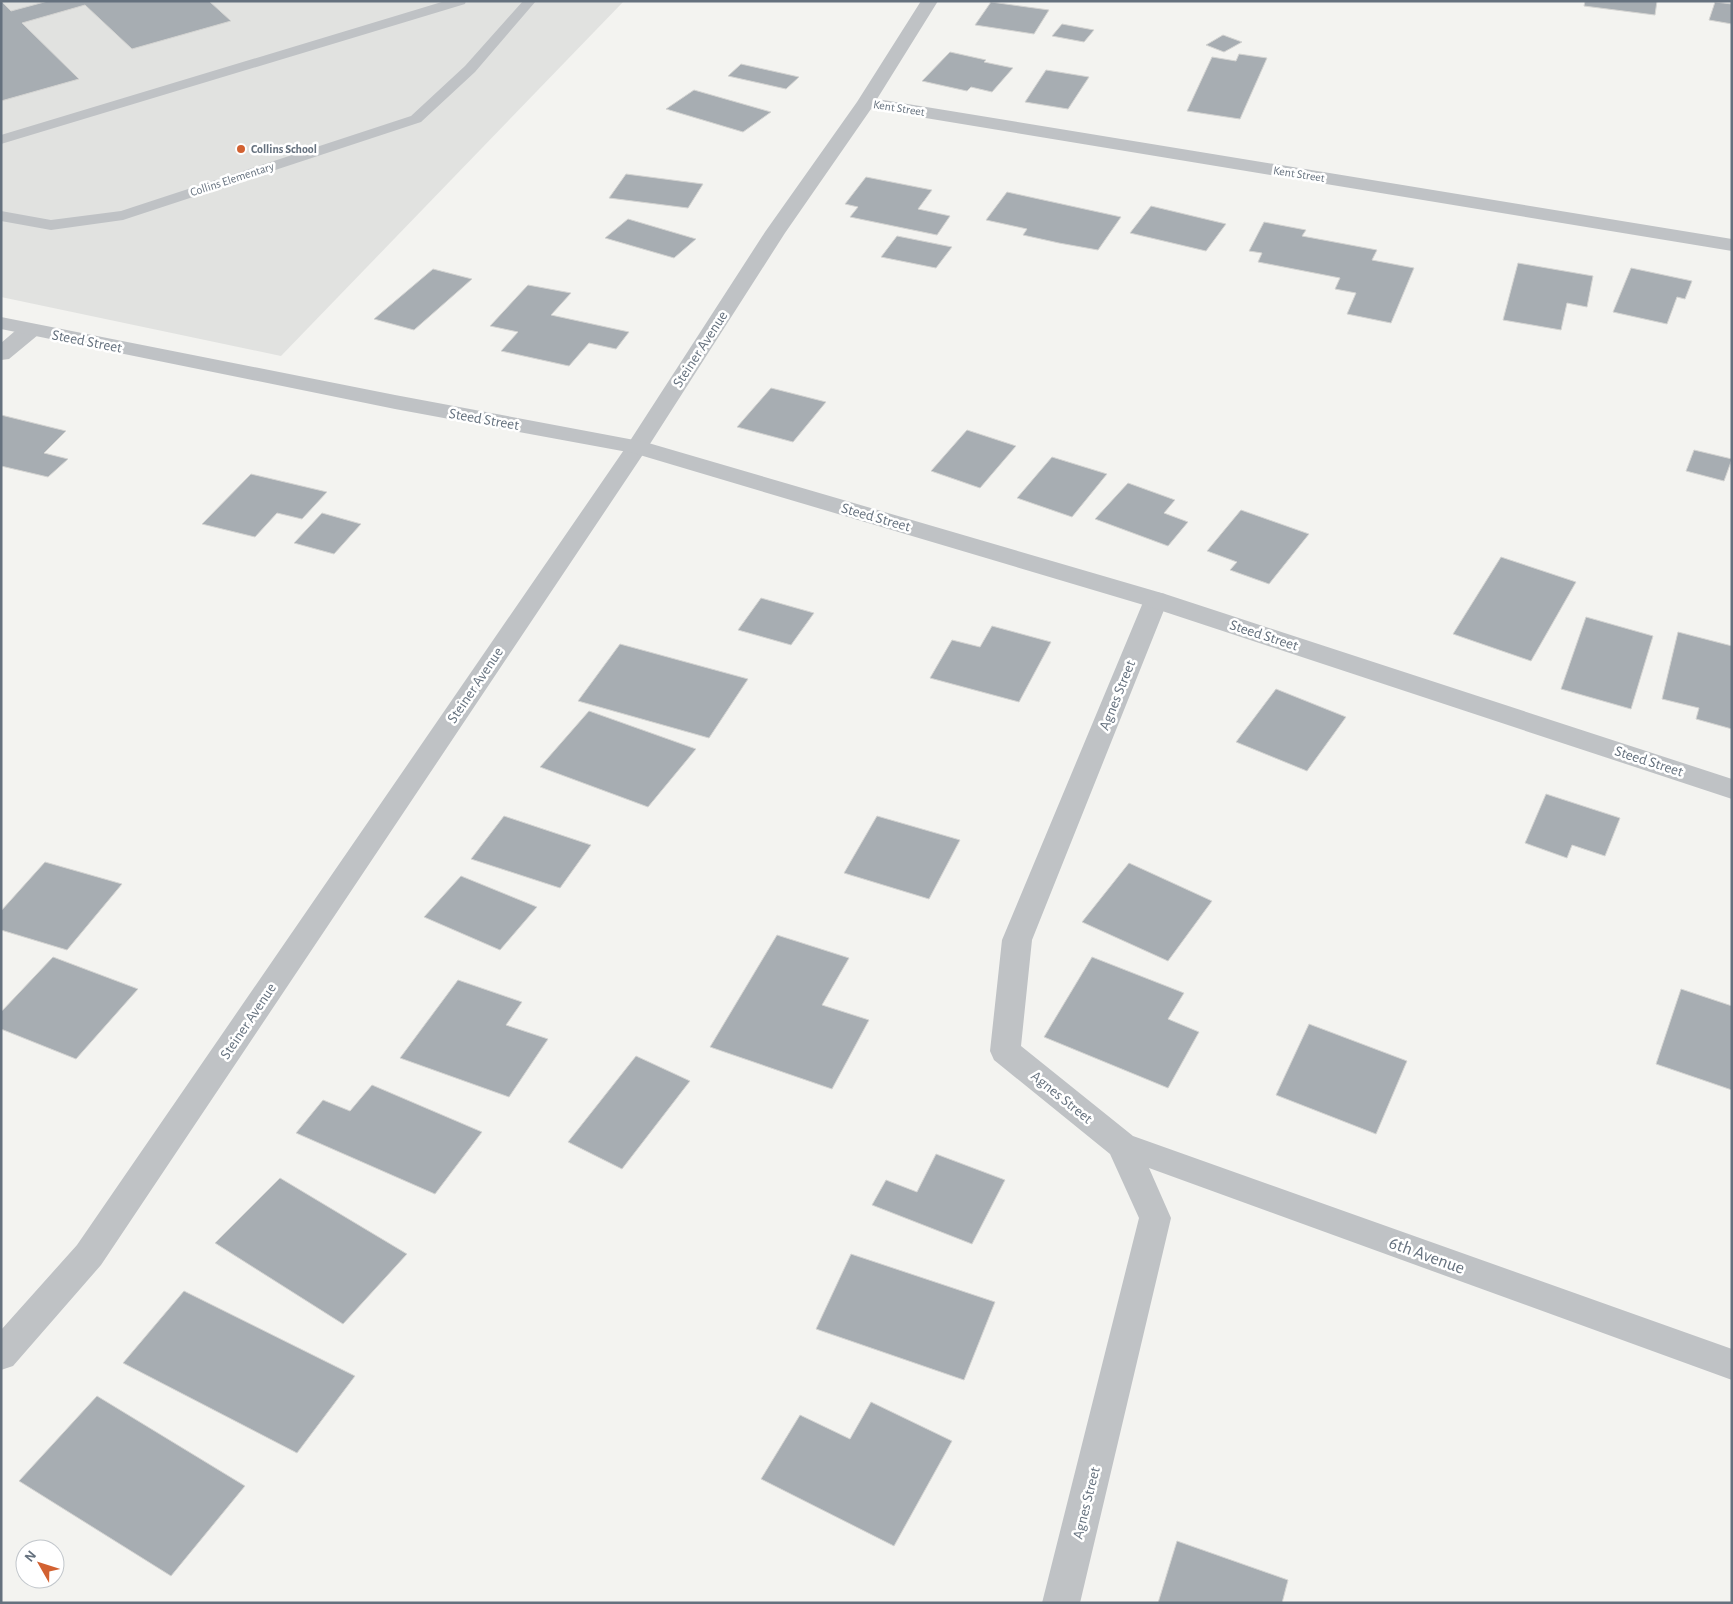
<svg xmlns="http://www.w3.org/2000/svg" width="1733" height="1604" font-family="'Alegreya Sans',sans-serif">
  <rect width="100%" height="100%" fill="#f3f3f0"/>
  <!-- built -->
  <path fill="#e1e2e0" d="M1 1H624L281 356 1 297Z"/>
  <!-- building -->
  <path fill="#a7adb2" stroke="#d4d4d2" d="M1 1 11 11 48 1H209L231 21 132 49 85 5 22 23 79 79 1 101Z
    M1585 1H1657L1655 15 1584 6Z
    M991 2 1049 10 1034 34 975 25Z
    M1715 2 1732 4V24L1709 20Z
    M1062 24 1094 30 1084 42 1052 36Z
    M1223 35 1242 42 1224 52 1206 45Z
    M950 52 986 60 984 62 1013 68 992 92 971 87 967 91 922 81Z
    M1239 54 1267 58 1240 119 1187 111 1212 57 1236 61Z
    M741 64 799 77 786 89 728 76Z
    M1046 70 1089 77 1068 109 1025 102Z
    M694 90 771 112 743 132 666 109Z
    M626 174 703 184 688 208 609 198Z
    M866 177 932 190 918 209 950 216 937 235 850 217 858 207 845 204Z
    M1007 192 1121 217 1098 250 1059 243 1023 235 1027 229 986 220Z
    M1151 206 1226 224 1206 251 1130 233Z
    M628 219 696 239 674 258 605 238Z
    M1264 222 1306 230 1302 236 1377 250 1372 260 1414 268 1391 323 1347 314 1356 293 1335 289 1340 278 1258 262 1262 253 1249 251Z
    M897 236 952 247 936 268 881 257Z
    M1518 263 1593 276 1587 307 1567 303 1561 330 1503 320Z
    M1631 268 1692 281 1685 299 1677 297 1667 324 1613 312Z
    M433 269 472 279 414 330 374 319Z
    M528 285 571 293 551 315 629 332 616 349 589 343 569 366 501 351 518 332 490 326Z
    M771 388 826 402 793 442 737 427Z
    M1 415 66 431 44 453 68 459 48 477 1 466Z
    M967 430 1016 446 980 488 931 471Z
    M1694 450 1732 459 1724 481 1686 471Z
    M1052 457 1107 474 1072 517 1017 498Z
    M251 474 327 492 302 519 277 513 255 537 202 524Z
    M1128 483 1175 500 1164 513 1188 522 1168 546 1095 519Z
    M1241 510 1309 534 1269 584 1230 570 1237 562 1207 551Z
    M322 513 361 524 334 554 294 543Z
    M1501 557 1576 582 1531 661 1453 634Z
    M761 598 814 613 791 645 738 630Z
    M1586 617 1653 636 1631 709 1561 689Z
    M992 626 1051 642 1019 702 930 678 952 640 980 647Z
    M1678 632 1732 646V729L1696 719 1699 708 1662 699Z
    M620 644 748 679 709 738 578 701Z
    M1276 689 1346 717 1307 771 1236 742Z
    M589 711 696 749 648 807 540 767Z
    M1546 794 1620 818 1605 856 1572 845 1567 858 1525 843Z
    M504 816 591 845 560 888 471 859Z
    M877 816 960 840 929 899 844 873Z
    M45 862 122 884 67 950 1 930V911Z
    M1129 863 1212 901 1168 961 1082 922Z
    M461 876 537 907 500 950 424 917Z
    M777 935 849 958 822 1005 869 1020 832 1089 710 1047Z
    M53 957 138 989 76 1059 1 1029V1012Z
    M1092 957 1184 993 1168 1019 1199 1032 1168 1088 1044 1037Z
    M458 980 522 1002 506 1025 548 1039 509 1097 400 1058Z
    M1681 989 1732 1006V1090L1656 1064Z
    M1309 1024 1407 1061 1376 1134 1276 1095Z
    M636 1056 690 1081 622 1169 568 1142Z
    M372 1085 482 1132 435 1194 296 1133 323 1100 350 1111Z
    M936 1154 1005 1180 972 1244 872 1205 886 1180 917 1192Z
    M280 1178 407 1254 343 1324 215 1243Z
    M851 1254 995 1302 964 1380 816 1329Z
    M184 1291 355 1376 297 1453 123 1363Z
    M97 1396 245 1486 171 1576 19 1481Z
    M871 1402 952 1441 894 1546 761 1479 800 1415 850 1439Z
    M1177 1541 1288 1580 1282 1603H1158Z"/>
  <g fill="none" stroke-linecap="round" stroke-linejoin="round">
    <!-- service -->
    <path fill="#bfc2c5" fill-rule="evenodd" d="M445 1H466L465 4 1 144V135Z
      M523 1H536L475 72 421 122 123 220 51 230 1 221V211L51 220 121 211 411 116 465 66Z"/>
    <!-- minor -->
    <path fill="#bfc2c5" fill-rule="evenodd" d="M921 1H938L877 99 1732 239V251L871 109 785 233 648 447 101 1265 13 1366 1 1370V1330L77 1245 626 447 765 232 857 102Z
      M30 324 38 325 41 330 38 335 9 359 1 360V343L22 325Z
      M1156 592 1165 594 1168 600 1032 940 1021 1046 1133 1136 1732 1349V1380L1149 1168 1171 1218 1080 1603H1042L1139 1218 1110 1154 994 1060 990 1051 1002 940 1144 600 1147 594Z"/>
    <!-- tertiary -->
    <path fill="#bfc2c5" fill-rule="evenodd" d="M1 317 395 395 645 442 1165 594 1732 779V799L1147 606 633 453 395 409 1 329Z"/>
  </g>
  <!-- markers -->
  <circle fill="#d26131" stroke="#fff" stroke-width="2" cx="241" cy="149" r="5"/>
  <g text-anchor="middle" stroke-width="5" stroke-linejoin="round" paint-order="stroke">
    <!-- far-street labels -->
    <g font-size="12" fill="#65717e" stroke="#fff">
      <text transform="translate(899 108) rotate(9)" y="4">Kent Street</text>
      <text transform="translate(1299 174) rotate(9)" y="4">Kent Street</text>
      <text transform="translate(232 179) rotate(-18)" y="4">Collins Elementary</text>
    </g>
    <!-- far-poi labels -->
    <g font-size="12" font-weight="bold" fill="#65717e" stroke="#fff" text-anchor="start">
      <text x="251" y="153">Collins School</text>
    </g>
    <!-- street labels -->
    <g font-size="15" fill="#65717e" stroke="#fff">
      <text transform="translate(87 341) rotate(11)" y="5">Steed Street</text>
      <text transform="translate(700 349) rotate(-57)" y="5">Steiner Avenue</text>
      <text transform="translate(484 419) rotate(10)" y="5">Steed Street</text>
      <text transform="translate(876 517) rotate(16)" y="5">Steed Street</text>
      <text transform="translate(1264 635) rotate(18)" y="5">Steed Street</text>
      <text transform="translate(475 685) rotate(-56)" y="5">Steiner Avenue</text>
      <text transform="translate(1117 695) rotate(-68)" y="5">Agnes Street</text>
      <text transform="translate(1649 761) rotate(18)" y="5">Steed Street</text>
      <text transform="translate(248 1021) rotate(-56)" y="5">Steiner Avenue</text>
      <text transform="translate(1062 1097) rotate(39)" y="5">Agnes Street</text>
      <text transform="translate(1086 1503) rotate(-76)" y="5">Agnes Street</text>
    </g>
    <!-- near-street labels -->
    <g font-size="18" fill="#65717e" stroke="#fff">
      <text transform="translate(1427 1255) rotate(20)" y="6">6th Avenue</text>
    </g>
  </g>
  <!-- border -->
  <rect width="1733" height="1604" fill="none" stroke="#65717e" stroke-width="5"/>
  <!-- north arrow -->
  <g transform="translate(40 1564) rotate(309)"><circle r="24" fill="#ffffff" stroke="#c1c6cb"/>
  <path d="M0-4L9 19L0 12L-9 19Z" fill="#d26131"/>
  <text y="-8" font-size="14" font-weight="bold" text-anchor="middle" fill="#65717e">N</text>
  </g>
</svg>
